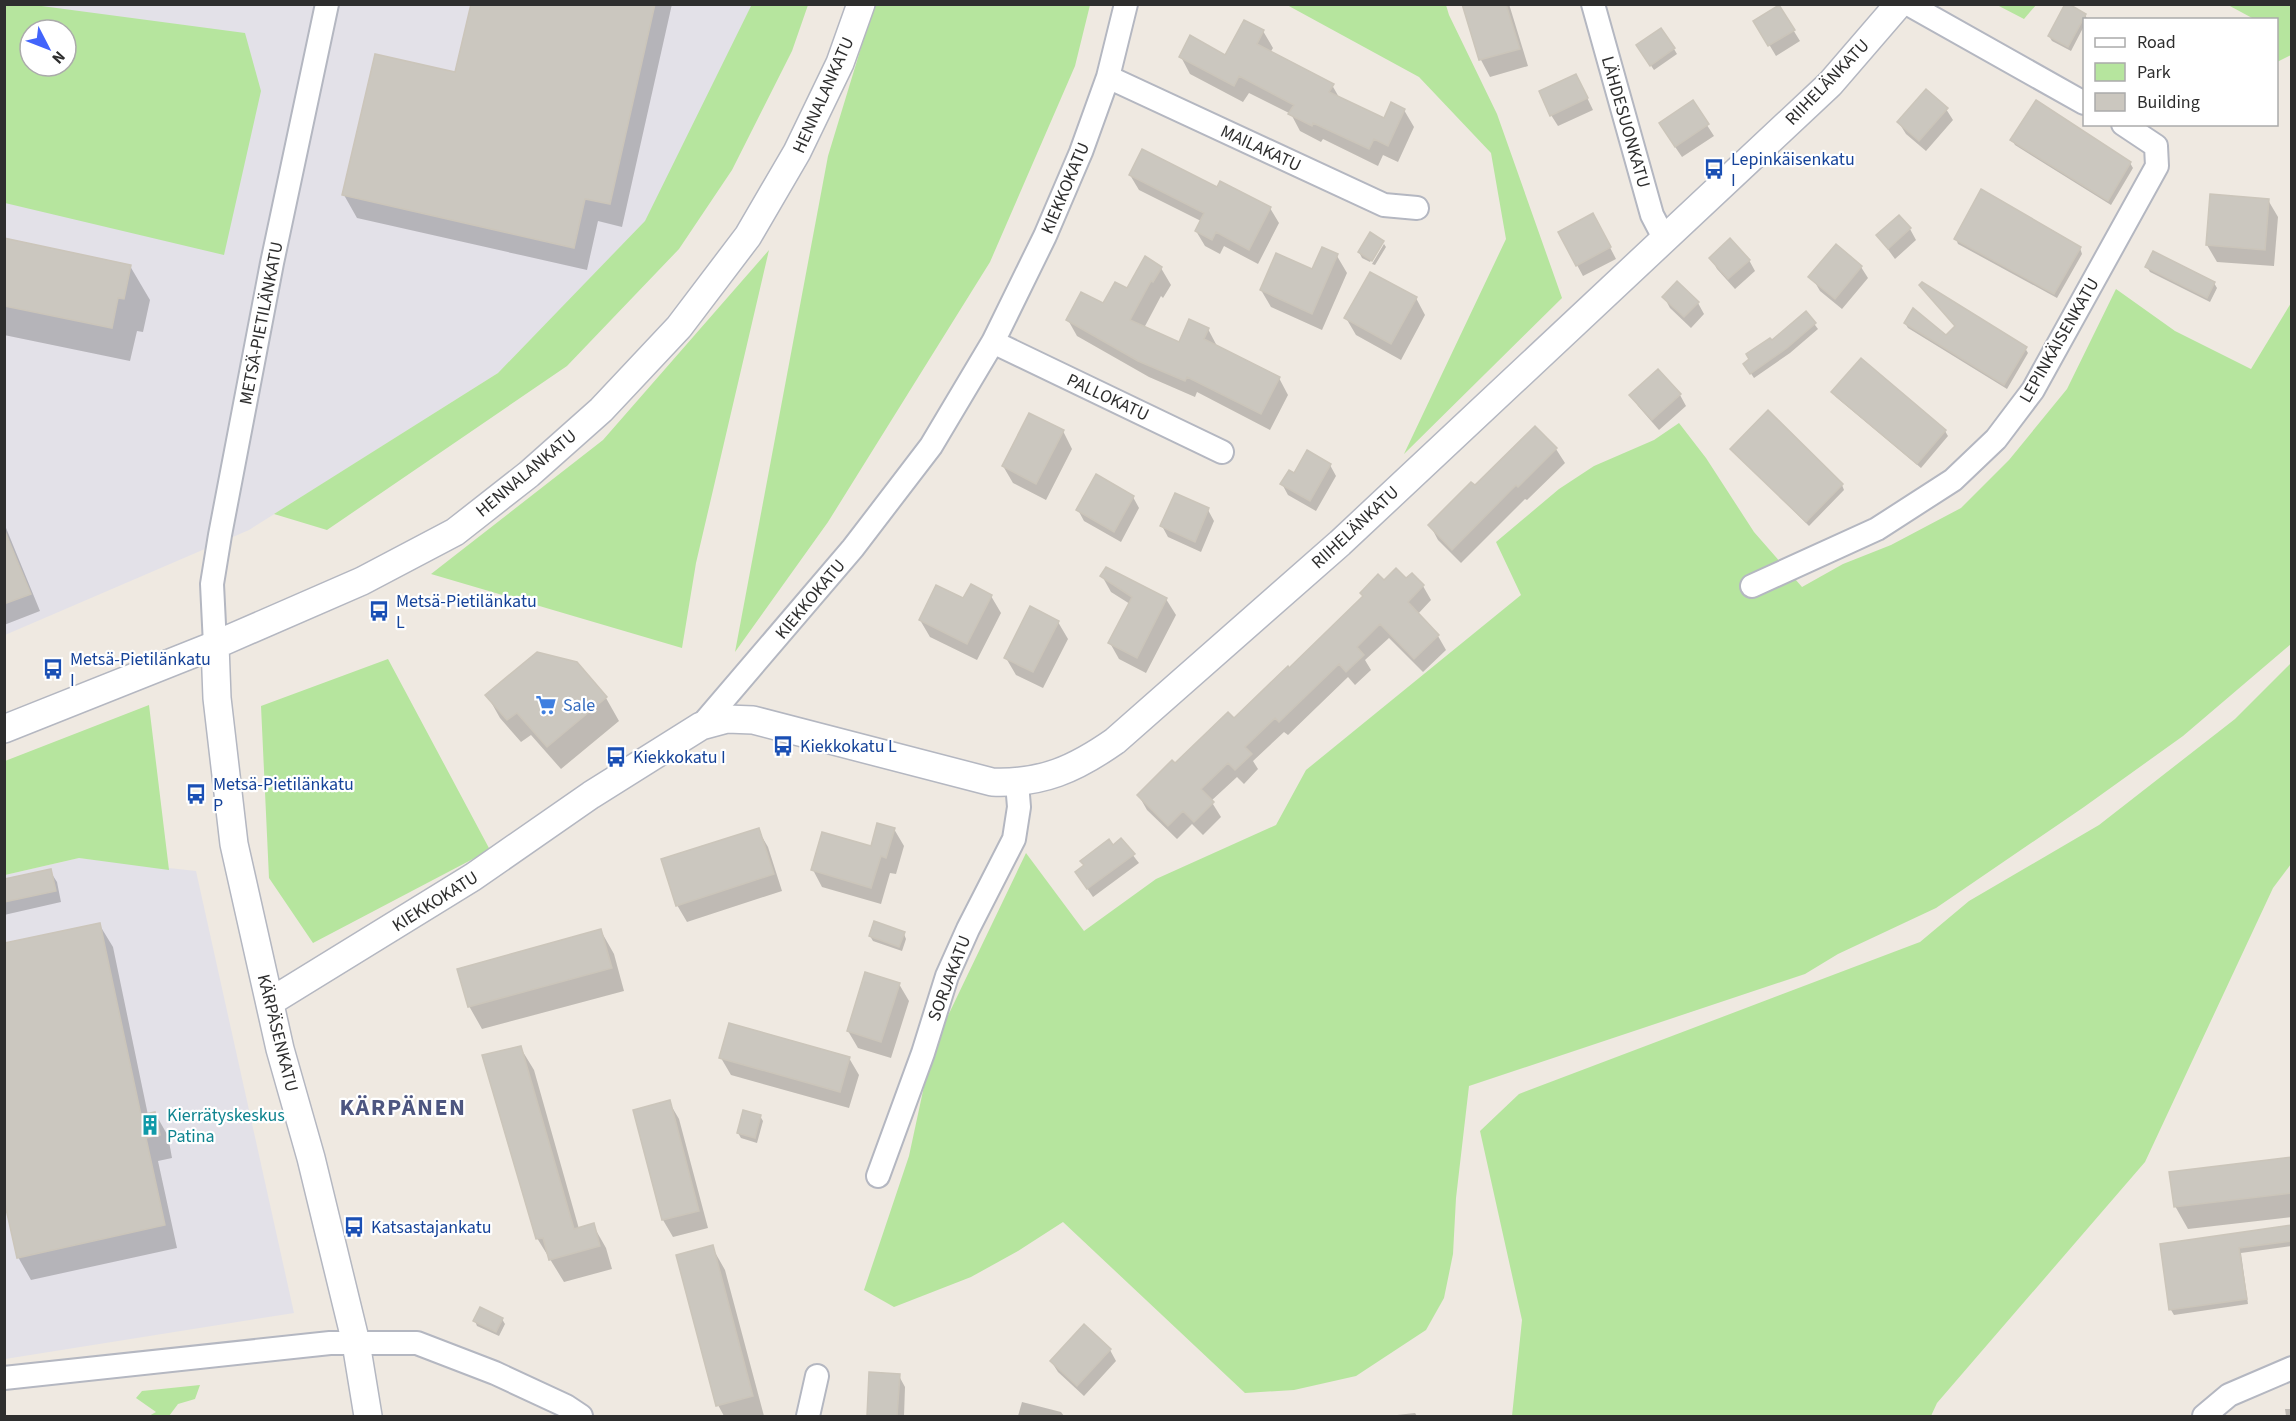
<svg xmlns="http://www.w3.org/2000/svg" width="2296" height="1421" font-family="'Source Sans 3',sans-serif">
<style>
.industrial{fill:#e3e1e8;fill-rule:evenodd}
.green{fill:#b6e59e;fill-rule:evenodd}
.shadow{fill:#0003}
.building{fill:#cbc7bf;stroke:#cbc5ba;stroke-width:1.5}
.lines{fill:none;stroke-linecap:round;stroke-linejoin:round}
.minor-casing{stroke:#b4b7c1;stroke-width:26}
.tertiary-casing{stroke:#b4b7c1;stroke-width:30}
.minor{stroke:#fff;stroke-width:22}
.tertiary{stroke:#fff;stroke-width:27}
.labels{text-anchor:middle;stroke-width:4.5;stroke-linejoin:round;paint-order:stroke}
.street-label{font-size:18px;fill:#2e2e2e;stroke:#fff}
.transit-label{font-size:18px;fill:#164399;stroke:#fff;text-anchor:start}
.shop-label{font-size:18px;fill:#366cbe;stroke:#fff;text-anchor:start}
.culture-label{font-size:18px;fill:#0d838f;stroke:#fff;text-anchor:start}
.district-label{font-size:24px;font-weight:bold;letter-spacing:1.5px;fill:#4d5680;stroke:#fff}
</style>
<rect width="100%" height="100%" fill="#efe9e1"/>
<path class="industrial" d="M5 5H752L648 219 498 373 249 530 5 635ZM30 30H66V66H30Z
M79 858 196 871 294 1313 5 1359V875Z"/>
<path class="green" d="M5 4 34 5 245 33 261 91 224 255 5 203ZM30 30H66V66H30Z
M752 4 808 5 792 51 732 170 679 249 567 366 327 530 274 514 498 373 645 221Z
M874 5H1090L1075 66 990 262 828 522 735 652 828 156Z
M1287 5H1446L1449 15 1497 114 1562 298 1404 454 1506 239 1491 153 1419 77Z
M1997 5H2036L2024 19Z
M2228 5H2291V55L2277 62 2276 20 2254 19Z
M769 250 696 563 682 648 431 574 603 440Z
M2116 289 2175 331 2251 369 2291 303V644L2183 736 2084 807 1936 908 1838 954 1805 974 1469 1086 1456 1198 1453 1254 1444 1298 1426 1330 1356 1376 1294 1390 1245 1393 1063 1222 1018 1251 971 1277 894 1307 864 1290 909 1156 932 1049 1026 853 1084 931 1156 879 1276 825 1306 770 1521 595 1496 542 1559 489 1594 466 1654 440 1679 423 1706 458 1754 532 1802 587 1843 564 1891 545 1961 508 2009 460 2067 389Z
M388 659 490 850 313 943 269 878 261 706Z
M2291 663V864L2273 888 2145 1162 1937 1403 1931 1416H1512L1522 1320 1480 1131 1519 1094 1920 942 1969 901 2099 825 2235 719Z
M149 705 169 870 79 858 5 875V761Z
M200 1385 195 1399 178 1404 169 1416H149L156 1412 136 1398 142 1391Z"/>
<path class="shadow" d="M472 4H672L622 227 598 221 587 270 357 218 344 195 457 74Z
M1464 4H1509L1528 66 1490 77 1481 60Z
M1779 7 1800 41 1776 56 1755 21Z
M2085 15 2088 20H2084V26L2071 51 2052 41 2049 36Z
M1263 31 1273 48 1270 53 1332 85 1340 99 1384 120 1404 110 1414 127 1398 162 1383 155 1378 166 1323 139 1321 142 1300 131 1291 114 1249 93 1243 102 1190 74 1181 57H1226Z
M1674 49 1677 54 1654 70 1641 51Z
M1582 87 1593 110 1558 126 1551 115Z
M1692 102 1714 136 1682 157 1667 135Z
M1946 109 1953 120 1926 151 1906 134 1899 123Z
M2012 140 2130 163 2133 168 2111 205 2015 145Z
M1130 175 1218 189 1270 208 1279 223 1258 264 1224 246 1220 254 1205 246 1196 231 1201 221 1139 190Z
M2268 200 2278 217 2274 266 2217 262 2207 245Z
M1599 226 1616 259 1583 276 1577 265Z
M1910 229 1916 240 1895 259 1878 236Z
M1370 234 1383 242 1370 262 1362 258 1359 252Z
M4 239 130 266 150 300 143 332 137 331 130 361 4 335Z
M1956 239 2080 248 2082 254 2057 298 1958 244Z
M1384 244 1386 247 1375 265 1372 264Z
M1836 246 1861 267 1868 278 1842 309 1820 291 1813 279Z
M1323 249 1337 256 1347 273 1322 330 1271 307 1261 290 1313 271Z
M1711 258 1749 260 1755 271 1735 289 1717 269Z
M2147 267 2214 283 2217 288 2210 302 2150 272Z
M1161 268 1171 285 1163 298 1161 296 1144 328 1180 344 1208 329 1217 346 1279 378 1288 395 1270 430 1197 392 1195 397 1149 377 1077 336 1068 320 1104 305Z
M1664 297 1698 303 1704 314 1691 328 1670 308Z
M1416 298 1425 315 1401 360 1356 335 1346 318Z
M1806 313 1818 329 1790 353 1754 378 1748 369 1771 342Z
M1905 323 1946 337 2025 348 2028 353 2007 389 1908 328Z
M1658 371 1680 395 1686 406 1659 430 1638 406 1631 395Z
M1833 392 1945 431 1948 436 1921 468 1836 397Z
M1535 428 1556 449 1565 463 1527 500 1525 499 1461 563 1438 540 1430 525 1475 488Z
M1063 431 1072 449 1046 500 1013 483 1003 466Z
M1732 449 1842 485 1844 490 1809 526Z
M1330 465 1336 476 1316 511 1288 495 1282 484Z
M1133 497 1139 508 1121 542 1084 521 1078 510Z
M1208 510 1214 521 1201 552 1168 537 1162 526Z
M4 523 40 611 4 625Z
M1412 575 1423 586 1431 600 1417 615 1438 636 1446 650 1423 672 1389 638 1365 660 1371 670 1355 685 1348 677 1288 735 1284 732 1253 761 1258 769 1244 784 1237 777 1211 801 1221 817 1203 835 1192 824 1177 839 1147 810 1139 796 1234 720 1384 582 1406 580Z
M1102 576 1166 599 1176 615 1146 673 1119 659 1110 643 1130 604 1111 592Z
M991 596 1001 613 977 660 930 637 920 620 964 600Z
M1058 622 1068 639 1043 688 1016 675 1006 658Z
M487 695 606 698 619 721 561 769 531 735 521 742 500 718Z
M894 829 904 846 896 874 890 873 881 904 822 887 813 870 872 848Z
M758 830 768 847 782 891 687 922 677 905Z
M1121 840 1139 863 1093 897 1082 881Z
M50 871 57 882 61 902 4 915V881Z
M99 924 113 947 148 1115 155 1113 168 1136 172 1158 158 1161 177 1248 31 1280 18 1257Z
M601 931 614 954 624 991 482 1029 469 1006Z
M904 934 906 939 902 951 873 941 870 936Z
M899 984 909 1001 891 1058 858 1048 848 1031Z
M520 1047 534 1070 579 1229 593 1225 606 1248 612 1269 564 1282 537 1238Z
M721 1058H849L859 1075 849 1108 731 1075Z
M669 1102 679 1119 708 1228 673 1237 663 1220Z
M760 1116 763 1121 757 1143 741 1138 738 1133Z
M2292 1159V1217L2188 1229 2175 1206Z
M2292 1227V1246L2241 1253 2248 1304 2174 1315 2171 1310 2162 1245Z
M712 1247 725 1270 764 1416H724L718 1405Z
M502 1319 505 1324 499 1336 477 1326 475 1321Z
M1110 1350 1116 1361 1084 1396 1058 1372 1051 1361Z
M870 1374 899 1376 905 1387 904 1416H868Z
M1022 1402 1061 1412 1064 1416H1018Z
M2285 1409H2292V1416H2286Z
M1415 1413 1417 1416H1397V1415Z"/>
<path class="building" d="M471 4H655L610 204 585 199 574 248 342 195 375 54 455 72Z
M1462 4H1506L1520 49 1479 60Z
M2065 4H2069L2086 14 2068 47 2048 36Z
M1779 5 1795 30 1768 46 1753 21Z
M1244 20 1264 30 1257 44 1334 84 1329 92 1384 118 1391 102 1405 109 1388 146 1374 139 1369 149 1313 123 1312 126 1288 114 1294 105 1239 76 1234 86 1179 57 1190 35 1225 55Z
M1661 28 1675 48 1650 66 1636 45Z
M1576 74 1588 98 1550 116 1539 91Z
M1926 89 1948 108 1919 141 1897 122Z
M1693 100 1709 124 1675 147 1659 123Z
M2036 100 2131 162 2108 201 2010 140Z
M1142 149 1217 187 1220 181 1271 207 1249 250 1216 232 1212 240 1195 231 1204 213 1129 175Z
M1981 189 2081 247 2054 294 1954 239Z
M2210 194 2269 199 2265 250 2206 245Z
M1593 213 1611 247 1576 266 1558 232Z
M1899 215 1911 228 1888 249 1876 235Z
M1370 232 1384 241 1372 261 1358 252Z
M4 238 131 265 124 299 118 298 112 328 4 306Z
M1730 238 1750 260 1728 279 1709 258Z
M1836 244 1862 266 1835 299 1808 277Z
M1322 247 1338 254 1312 314 1260 290 1276 253 1312 269Z
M2153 251 2215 282 2207 298 2145 267Z
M1145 256 1162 267 1153 282 1151 281 1130 320 1179 342 1189 319 1209 328 1204 339 1280 377 1261 414 1187 377 1185 381 1138 361 1066 320 1081 292 1103 303 1115 282 1127 288Z
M1370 272 1417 297 1391 344 1344 318Z
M1677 281 1699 302 1684 317 1662 297Z
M1922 282 2027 347 2004 385 1904 323 1913 308 1946 335 1955 326 1919 285Z
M1806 311 1816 323 1787 348 1750 374 1743 364 1749 359 1746 354 1770 338 1772 340Z
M1861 358 1946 430 1917 464 1831 392Z
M1658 369 1681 394 1652 420 1629 395Z
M1768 410 1843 484 1806 522 1730 449Z
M1029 413 1064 430 1036 484 1002 466Z
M1535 426 1557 448 1518 487 1516 485 1452 550 1428 525 1471 482 1475 485Z
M1307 450 1331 464 1310 501 1280 484 1289 470 1294 473Z
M1096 474 1134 496 1114 532 1076 510Z
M1175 493 1209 508 1195 542 1160 526Z
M4 529 31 594 4 604Z
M1106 567 1167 598 1137 658 1108 643 1132 597 1100 576Z
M1396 568 1406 578 1412 573 1424 585 1408 602 1439 635 1414 659 1380 624 1357 647 1364 655 1346 672 1339 664 1279 722 1275 718 1245 747 1252 754 1235 770 1228 763 1201 789 1214 802 1194 822 1183 811 1168 826 1137 795 1172 760 1175 763 1228 712 1234 718 1288 666 1289 668 1363 596 1360 593 1378 574 1384 580Z
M971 584 992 595 967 644 919 620 936 585 963 598Z
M1030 606 1059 621 1033 672 1004 658Z
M537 652 577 662 607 697 547 747 517 713 507 720 485 695Z
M877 823 895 828 886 858 881 856 871 888 811 870 822 832 871 846Z
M759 828 774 874 676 906 661 859Z
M1121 838 1135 854 1087 889 1075 872 1084 865 1080 861 1109 839 1113 845Z
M51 869 56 891 4 902V879Z
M874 921 905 932 899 947 869 936Z
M100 923 141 1115 155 1112 160 1135 146 1138 165 1225 17 1258 4 1200V943Z
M601 929 612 968 468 1007 457 969Z
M865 972 900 983 881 1042 847 1031Z
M729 1023 850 1057 840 1092 719 1058Z
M521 1046 574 1229 594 1223 600 1246 549 1260 543 1238 536 1239 482 1055Z
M670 1100 699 1211 662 1220 633 1110Z
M743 1110 761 1115 755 1138 737 1133Z
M2292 1157V1193L2174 1207 2169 1172Z
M2292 1225V1241L2239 1248 2247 1299 2169 1310 2160 1244Z
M713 1245 753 1396 716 1406 676 1255Z
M480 1307 503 1318 496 1332 473 1321Z
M1084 1324 1111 1349 1077 1386 1050 1361Z
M869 1372 900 1374 897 1416H867Z"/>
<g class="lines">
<g class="minor-casing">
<path id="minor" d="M1593 4 1652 215 1664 238
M1908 4 2084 103
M1108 77 1384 205 1417 208
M993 342 1222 452
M1752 586 1877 529 1953 480 1996 439 2033 390 2157 166 2156 146 2123 124
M215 645 212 584 220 535 272 263 327 4
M701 726 853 548 931 446 993 342 1045 236 1081 152 1108 77 1126 4
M878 1176 923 1053 947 976 968 929 1014 839 1019 807 1017 783
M4 1378 330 1343H417L495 1373 566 1406 581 1416
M808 1416 817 1376
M2204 1416 2229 1395 2292 1368"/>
</g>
<g class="tertiary-casing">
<path id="tertiary" d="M215 645 217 698 234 844 280 1049 311 1158 356 1343 368 1416
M4 729 215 645 362 581 455 532 529 474 601 410 679 327 748 236 797 152 840 63 861 4
M270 1002 473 877 591 795 701 726 727 719 753 720 992 782C1042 784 1075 769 1115 741L1340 543 1830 84 1899 4"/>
</g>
<use href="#minor" class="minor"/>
<use href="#tertiary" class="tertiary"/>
</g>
<defs>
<g id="bus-bare" transform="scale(1.62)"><path d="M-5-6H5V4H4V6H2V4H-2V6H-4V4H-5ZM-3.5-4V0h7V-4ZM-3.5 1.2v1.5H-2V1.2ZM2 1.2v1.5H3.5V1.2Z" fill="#1a4fb4" stroke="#fff" stroke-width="2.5" paint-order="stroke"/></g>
<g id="supermarket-bare" transform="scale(1.62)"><path d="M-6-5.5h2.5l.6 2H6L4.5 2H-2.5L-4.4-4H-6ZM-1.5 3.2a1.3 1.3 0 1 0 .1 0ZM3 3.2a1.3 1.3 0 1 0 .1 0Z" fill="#3f7fe0" stroke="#fff" stroke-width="2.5" paint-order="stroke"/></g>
<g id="building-bare" transform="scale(1.62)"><path d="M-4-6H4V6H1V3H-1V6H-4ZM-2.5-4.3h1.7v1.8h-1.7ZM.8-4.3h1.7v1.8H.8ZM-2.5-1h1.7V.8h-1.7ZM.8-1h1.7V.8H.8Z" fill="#0f9aa8" stroke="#fff" stroke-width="2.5" paint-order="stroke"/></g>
</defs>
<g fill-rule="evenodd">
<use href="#bus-bare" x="1714" y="169"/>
<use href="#bus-bare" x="379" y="611"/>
<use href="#bus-bare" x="53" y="669"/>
<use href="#supermarket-bare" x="546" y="705"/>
<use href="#bus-bare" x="783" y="746"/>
<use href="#bus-bare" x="616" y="757"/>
<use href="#bus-bare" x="196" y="794"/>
<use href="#building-bare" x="150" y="1125"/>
<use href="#bus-bare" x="354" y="1227"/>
</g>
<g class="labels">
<g class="street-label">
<text transform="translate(1827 82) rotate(-46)" y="6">RIIHELÄNKATU</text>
<text transform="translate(823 95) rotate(-66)" y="6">HENNALANKATU</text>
<text transform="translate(1626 122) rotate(74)" y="6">LÄHDESUONKATU</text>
<text transform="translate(1261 148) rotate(25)" y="6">MAILAKATU</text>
<text transform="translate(1065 188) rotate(-67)" y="6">KIEKKOKATU</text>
<text transform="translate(261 323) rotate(-79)" y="6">METSÄ-PIETILÄNKATU</text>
<text transform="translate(2059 340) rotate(-60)" y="6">LEPINKÄISENKATU</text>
<text transform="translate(1108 397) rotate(25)" y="6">PALLOKATU</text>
<text transform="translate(526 473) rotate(-40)" y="6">HENNALANKATU</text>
<text transform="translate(1355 527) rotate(-43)" y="6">RIIHELÄNKATU</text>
<text transform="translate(810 599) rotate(-50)" y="6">KIEKKOKATU</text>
<text transform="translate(435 901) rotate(-32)" y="6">KIEKKOKATU</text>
<text transform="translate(949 978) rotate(-69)" y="6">SORJAKATU</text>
<text transform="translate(278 1033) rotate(76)" y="6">KÄRPÄSENKATU</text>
</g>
<g class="transit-label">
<text x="1731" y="165">Lepinkäisenkatu<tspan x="1731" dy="21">I</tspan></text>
<text x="396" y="607">Metsä-Pietilänkatu<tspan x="396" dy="21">L</tspan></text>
<text x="70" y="665">Metsä-Pietilänkatu<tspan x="70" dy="21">I</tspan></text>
<text x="800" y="752">Kiekkokatu L</text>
<text x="633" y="763">Kiekkokatu I</text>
<text x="213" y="790">Metsä-Pietilänkatu<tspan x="213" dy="21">P</tspan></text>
<text x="371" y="1233">Katsastajankatu</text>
</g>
<g class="shop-label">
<text x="563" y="711">Sale</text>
</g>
<g class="culture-label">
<text x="167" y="1121">Kierrätyskeskus<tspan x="167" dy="21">Patina</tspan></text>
</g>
<g class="district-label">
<text x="403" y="1115">KÄRPÄNEN</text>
</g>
</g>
<rect width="2296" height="1421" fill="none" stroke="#2e2e2e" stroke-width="12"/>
<rect x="2083" y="18" width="195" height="108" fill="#ffffff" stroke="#ababab" stroke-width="1.5"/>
<rect x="2095" y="38" width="30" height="9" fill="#ffffff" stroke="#ababab" stroke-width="1.5"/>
<text x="2137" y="48" font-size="18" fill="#2e2e2e">Road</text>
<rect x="2095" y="63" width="30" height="18" fill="#b6e59e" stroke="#ababab" stroke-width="1.5"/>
<text x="2137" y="78" font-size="18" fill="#2e2e2e">Park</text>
<rect x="2095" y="93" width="30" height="18" fill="#cbc7bf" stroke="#ababab" stroke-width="1.5"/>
<text x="2137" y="108" font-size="18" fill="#2e2e2e">Building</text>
<g transform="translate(48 48) rotate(132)"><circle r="28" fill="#ffffff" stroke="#ababab" stroke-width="1.5"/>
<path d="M0-4.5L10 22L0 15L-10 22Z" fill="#4264fb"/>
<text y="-9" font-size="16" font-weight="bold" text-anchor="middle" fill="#2e2e2e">N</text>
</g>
</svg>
